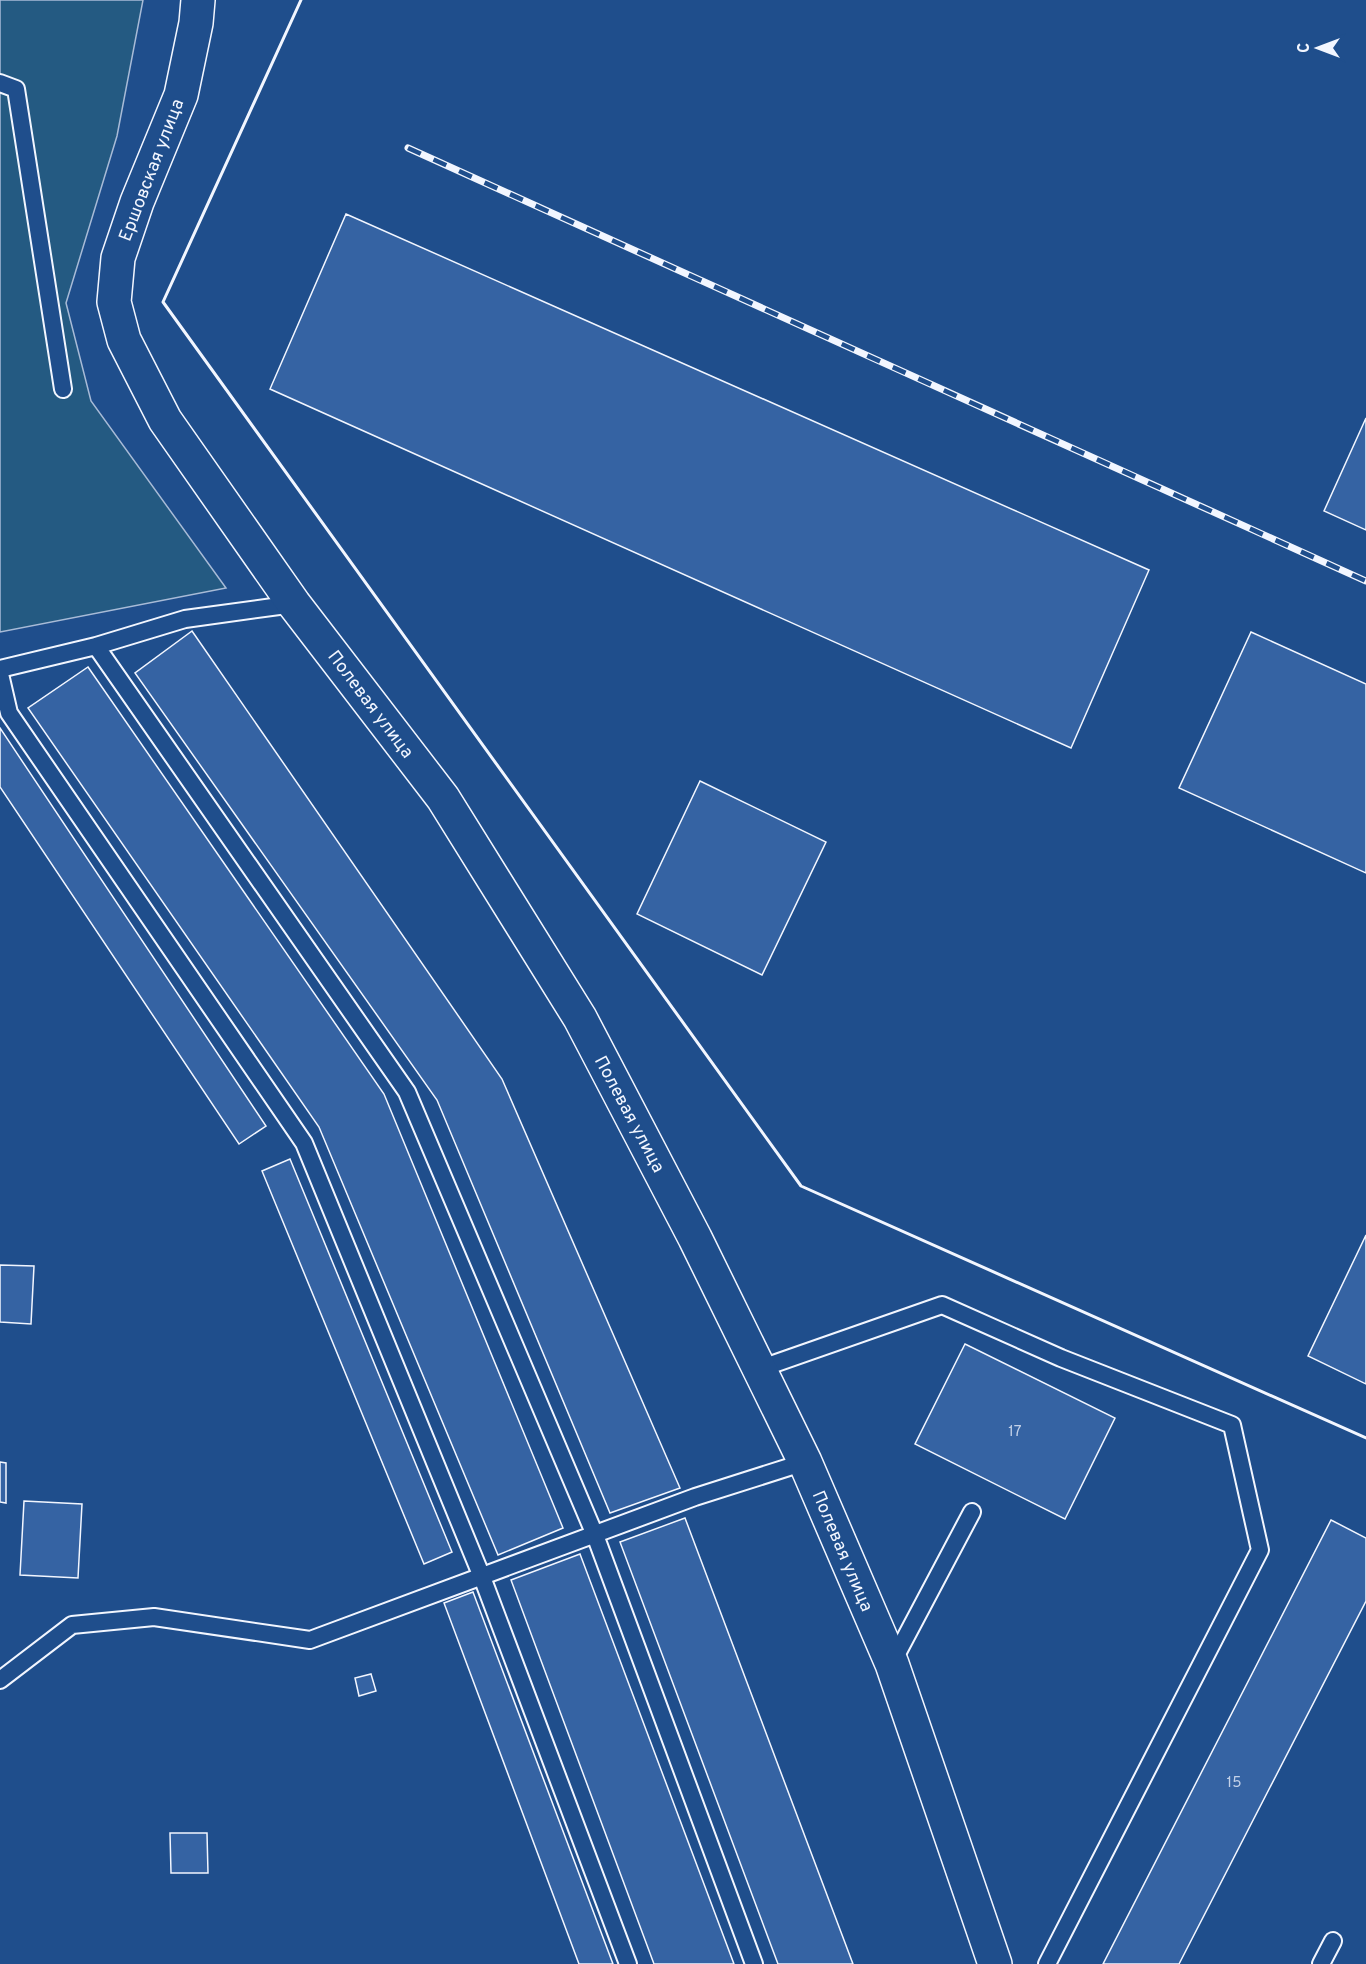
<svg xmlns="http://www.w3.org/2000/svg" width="1366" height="1964" font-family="Overpass,sans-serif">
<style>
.green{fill:#245a82;stroke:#a8bbd7;stroke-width:1.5}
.building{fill:#3563a3;stroke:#f2f6ff;stroke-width:1.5}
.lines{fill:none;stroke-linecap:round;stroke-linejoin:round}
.service-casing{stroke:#f2f6ff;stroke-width:20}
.minor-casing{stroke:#f2f6ff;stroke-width:36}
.service{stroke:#1f4e8c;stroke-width:16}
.minor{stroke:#1f4e8c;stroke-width:33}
.rail-casing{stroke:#f2f6ff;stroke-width:7}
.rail{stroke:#1f4e8c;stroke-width:4.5;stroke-dasharray:14;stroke-linecap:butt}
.wall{stroke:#f2f6ff;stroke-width:3}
.labels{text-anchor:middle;stroke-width:4.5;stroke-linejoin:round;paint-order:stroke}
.number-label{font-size:15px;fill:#c3d1e8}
.street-label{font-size:18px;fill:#f2f6ff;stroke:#1f4e8c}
</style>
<rect width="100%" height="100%" fill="#1f4e8c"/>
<path class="green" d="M0 0H143L117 136 66 303 91 401 226 588 0 632Z"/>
<path class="building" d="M346 214 1149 570 1071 748 270 389Z
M1366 418V530L1324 511Z
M192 631 502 1079 680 1488 610 1513 437 1100 135 673Z
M1251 632 1366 684V873L1179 788Z
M88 667 384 1094 563 1528 498 1555 319 1127 28 708Z
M0 728 266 1126 239 1144 0 787Z
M700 781 826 842 762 975 637 914Z
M290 1159 452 1552 424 1564 262 1171Z
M1366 1235V1384L1308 1356Z
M0 1265 34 1266 31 1324 0 1322Z
M965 1344 1115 1418 1065 1519 915 1444Z
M0 1462 6 1463V1503L0 1502Z
M24 1501 82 1504 78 1578 20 1575Z
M685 1518 853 1964H778L620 1542Z
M1331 1520 1366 1538V1601L1179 1964H1103Z
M580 1554 734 1964H654L511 1580Z
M473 1592 613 1964H579L444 1603Z
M371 1674 376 1691 359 1696 355 1678Z
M170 1833H207L208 1873H171Z"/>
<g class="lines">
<g class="service-casing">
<path id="service" d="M0 83 16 89 63 389
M96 646 185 619 294 604
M0 669 96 646 407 1092 595 1535 754 1964
M0 674 9 713 304 1143 482 1577 628 1964
M759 1369 942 1305 1061 1358 1232 1425 1260 1550 1047 1964
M892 1663 972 1512
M0 1680 72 1625 154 1617 310 1640 695 1497 805 1462
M1321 1964 1333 1941"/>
</g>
<g class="minor-casing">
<path id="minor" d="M198 0 196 23 181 95 137 202 118 258 114 302 124 340 165 420 294 604 443 798 580 1018 695 1238 805 1462 892 1664 995 1964"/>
</g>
<use href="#service" class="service"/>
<use href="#minor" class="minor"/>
<g class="rail-casing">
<path id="rail" d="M408 148 1366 581"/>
</g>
<use href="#rail" class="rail"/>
<path class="wall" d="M301 0 163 302 801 1186 1366 1438"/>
</g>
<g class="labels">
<g class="number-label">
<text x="1015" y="1436">17</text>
<text x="1234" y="1787">15</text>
</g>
<g class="street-label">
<text transform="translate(151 170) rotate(-69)" y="6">Ершовская улица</text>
<text transform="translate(371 704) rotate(53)" y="6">Полевая улица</text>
<text transform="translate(630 1114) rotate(62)" y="6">Полевая улица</text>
<text transform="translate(843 1551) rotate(67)" y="6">Полевая улица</text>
</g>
</g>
<g transform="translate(1318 48) rotate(270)" stroke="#1f4e8c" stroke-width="4.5" paint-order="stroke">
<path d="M0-4.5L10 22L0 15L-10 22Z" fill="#f2f6ff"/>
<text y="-9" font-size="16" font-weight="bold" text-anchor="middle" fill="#f2f6ff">С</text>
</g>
</svg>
